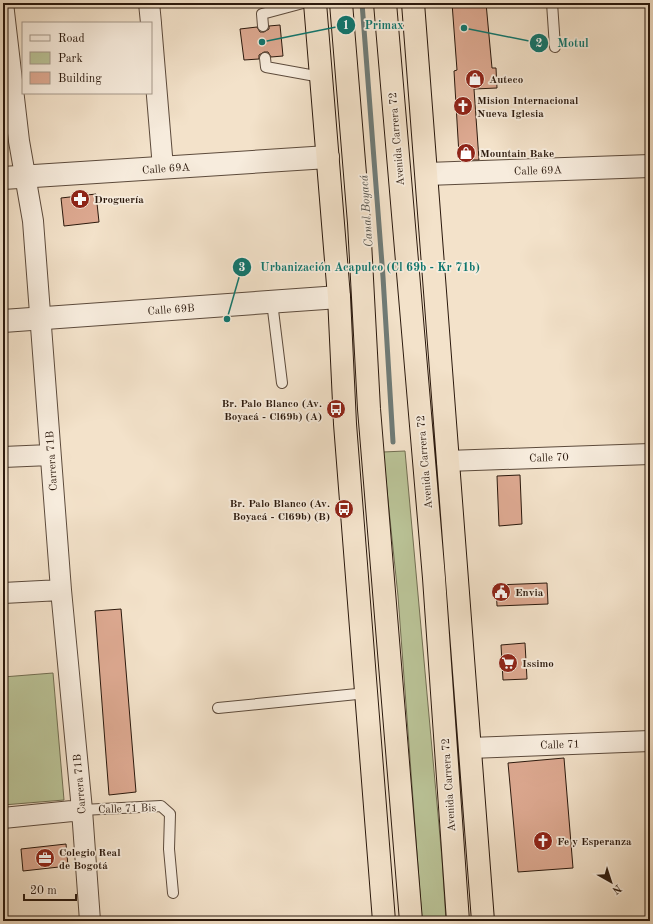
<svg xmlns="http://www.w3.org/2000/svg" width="653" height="924" font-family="'Old Standard TT',serif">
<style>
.green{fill:#bac397;stroke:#726e52}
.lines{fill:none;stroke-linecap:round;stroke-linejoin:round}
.stream{stroke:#6f7b77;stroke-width:5}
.building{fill:#dda991;stroke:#2b190d}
.service-casing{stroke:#5d4b3c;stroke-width:12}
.minor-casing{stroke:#5d4b3c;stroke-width:22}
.tertiary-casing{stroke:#5d4b3c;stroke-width:24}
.trunk-casing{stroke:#2b190d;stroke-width:24}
.service{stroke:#f7ecdd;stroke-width:10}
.minor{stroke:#f7ecdd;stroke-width:20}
.tertiary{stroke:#f7ecdd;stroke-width:22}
.trunk{stroke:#f3e2ca;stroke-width:22}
.labels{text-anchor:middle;stroke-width:3.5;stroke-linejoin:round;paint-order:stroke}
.poi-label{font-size:11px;font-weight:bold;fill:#2b190d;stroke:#f7ecdd;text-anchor:start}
.street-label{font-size:11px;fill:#2b190d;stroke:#f7ecdd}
.water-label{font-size:12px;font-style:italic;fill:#53524b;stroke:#f7ecdd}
.leader{fill:none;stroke:#0f766e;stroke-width:1.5}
.callout-dot{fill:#0f766e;stroke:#f7ecdd;stroke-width:1.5}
.mark-label{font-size:12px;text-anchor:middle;font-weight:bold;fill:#fff}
.callout-label{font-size:12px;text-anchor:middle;font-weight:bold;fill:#0f766e;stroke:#f7ecdd;stroke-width:3.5;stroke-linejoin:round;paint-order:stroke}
</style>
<rect width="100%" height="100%" fill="#f3e2ca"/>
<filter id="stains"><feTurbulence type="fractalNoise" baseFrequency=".005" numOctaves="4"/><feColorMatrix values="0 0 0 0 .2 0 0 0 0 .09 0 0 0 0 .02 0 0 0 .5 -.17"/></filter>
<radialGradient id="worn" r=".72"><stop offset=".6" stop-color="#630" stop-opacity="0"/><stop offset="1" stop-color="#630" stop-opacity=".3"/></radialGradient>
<path class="green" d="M405 451 442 859 446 921H422L398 596 383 452Z
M53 673 64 800 3 805V677Z"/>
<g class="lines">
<path class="stream" d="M362 3 383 277 393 442"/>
</g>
<path class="building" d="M452 3H486L492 68H496L497 88 474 89 479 160H463L459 155 454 71 457 70Z
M280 25 283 56 271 57 268 52H264L259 55V59L244 60 240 29 257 27 260 32H264L269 29V26Z
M96 194 99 222 64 226 61 198Z
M520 475 522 524 499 526 497 476Z
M547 583 548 604 497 606 496 585Z
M121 609 136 792 109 795 95 611Z
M525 643 527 679 503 680 501 645Z
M564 758 573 868 518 872 508 763Z
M66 844 68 866 23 871 21 849Z"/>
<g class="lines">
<g class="service-casing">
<path id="service" d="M552 3 555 47
M263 26 262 14 303 3
M265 58 266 67 321 77
M272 302 282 383
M218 708 367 693
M82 810 161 806 170 814 169 849 173 893"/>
</g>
<g class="minor-casing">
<path id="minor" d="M3 3 19 141 33 221 61 590 82 810 90 921
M149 3 151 23
M151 24 163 168
M3 457 50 455
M447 461 650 454
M3 593 61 590
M470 748 650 741
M3 818 82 810"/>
</g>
<g class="tertiary-casing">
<path id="tertiary" d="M427 174 650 166
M3 178 328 157
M3 321 339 297"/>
</g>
<g class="trunk-casing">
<path id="trunk" d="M315 3 339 297 345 424 384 921
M341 3 359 223 369 409 411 921
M385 3 434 578 458 921
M413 3 483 921"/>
</g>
<use href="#service" class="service"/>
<use href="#minor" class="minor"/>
<use href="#tertiary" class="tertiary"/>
<use href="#trunk" class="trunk"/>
</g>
<defs>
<g id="shop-disc" transform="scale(1)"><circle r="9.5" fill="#8f2418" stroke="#f7ecdd"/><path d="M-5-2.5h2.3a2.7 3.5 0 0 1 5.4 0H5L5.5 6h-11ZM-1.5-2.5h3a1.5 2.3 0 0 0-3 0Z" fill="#fff"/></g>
<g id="church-disc" transform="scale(1)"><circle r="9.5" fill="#8f2418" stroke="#f7ecdd"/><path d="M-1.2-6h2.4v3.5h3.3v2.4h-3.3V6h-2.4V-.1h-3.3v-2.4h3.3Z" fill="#fff"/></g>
<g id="pharmacy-disc" transform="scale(1)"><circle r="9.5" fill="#8f2418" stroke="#f7ecdd"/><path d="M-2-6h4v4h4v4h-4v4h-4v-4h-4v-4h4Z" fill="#fff"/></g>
<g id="bus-disc" transform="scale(1)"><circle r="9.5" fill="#8f2418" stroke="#f7ecdd"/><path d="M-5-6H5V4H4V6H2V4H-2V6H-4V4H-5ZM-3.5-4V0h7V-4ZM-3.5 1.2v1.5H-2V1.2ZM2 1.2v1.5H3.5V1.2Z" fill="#fff"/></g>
<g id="civic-disc" transform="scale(1)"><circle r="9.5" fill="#8f2418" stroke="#f7ecdd"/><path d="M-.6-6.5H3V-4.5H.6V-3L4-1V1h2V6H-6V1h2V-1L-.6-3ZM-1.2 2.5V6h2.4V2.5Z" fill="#fff"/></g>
<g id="supermarket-disc" transform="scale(1)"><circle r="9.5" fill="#8f2418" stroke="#f7ecdd"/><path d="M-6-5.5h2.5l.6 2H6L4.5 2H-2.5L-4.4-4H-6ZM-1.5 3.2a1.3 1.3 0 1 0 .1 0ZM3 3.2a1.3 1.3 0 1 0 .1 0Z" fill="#fff"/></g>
<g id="office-disc" transform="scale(1)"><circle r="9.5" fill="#8f2418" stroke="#f7ecdd"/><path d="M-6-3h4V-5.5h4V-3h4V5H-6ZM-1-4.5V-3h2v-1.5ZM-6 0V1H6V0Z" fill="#fff"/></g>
</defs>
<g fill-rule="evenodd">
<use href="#shop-disc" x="475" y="79"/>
<use href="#church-disc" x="463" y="106"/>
<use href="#shop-disc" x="466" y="153"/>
<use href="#pharmacy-disc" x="80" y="199"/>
<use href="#bus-disc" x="336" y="409"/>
<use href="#bus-disc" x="344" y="509"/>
<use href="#civic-disc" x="501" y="592"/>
<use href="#supermarket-disc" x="508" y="663"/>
<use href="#church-disc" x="543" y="841"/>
<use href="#office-disc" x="45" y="858"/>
</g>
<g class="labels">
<g class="poi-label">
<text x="489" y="83">Auteco</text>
<text x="477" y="104">Mision Internacional<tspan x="477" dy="13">Nueva Iglesia</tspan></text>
<text x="480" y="157">Mountain Bake</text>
<text x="94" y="203">Droguería</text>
<text x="322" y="407" text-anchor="end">Br. Palo Blanco (Av.<tspan x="322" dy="13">Boyacá - Cl69b) (A)</tspan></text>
<text x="330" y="507" text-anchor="end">Br. Palo Blanco (Av.<tspan x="330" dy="13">Boyacá - Cl69b) (B)</tspan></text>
<text x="515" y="596">Envia</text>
<text x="522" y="667">Issimo</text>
<text x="557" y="845">Fe y Esperanza</text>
<text x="59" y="856">Colegio Real<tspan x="59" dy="13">de Bogotá</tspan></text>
</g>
<g class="street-label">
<text transform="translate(396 139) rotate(-95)" y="4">Avenida Carrera 72</text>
<text transform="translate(166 168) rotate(-4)" y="4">Calle 69A</text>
<text transform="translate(538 170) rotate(-2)" y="4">Calle 69A</text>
<text transform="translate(171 309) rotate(-4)" y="4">Calle 69B</text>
<text transform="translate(549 457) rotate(-2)" y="4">Calle 70</text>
<text transform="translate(51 461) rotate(-94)" y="4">Carrera 71B</text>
<text transform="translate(424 462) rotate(-95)" y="4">Avenida Carrera 72</text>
<text transform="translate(560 744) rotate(-2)" y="4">Calle 71</text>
<text transform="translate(79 784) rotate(-95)" y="4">Carrera 71B</text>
<text transform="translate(448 785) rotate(-94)" y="4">Avenida Carrera 72</text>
<text transform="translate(127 808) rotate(-2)" y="4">Calle 71 Bis</text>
</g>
<g class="water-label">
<text transform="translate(366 211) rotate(-94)" y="4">Canal Boyacá</text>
</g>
</g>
<path class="leader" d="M262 42L346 25M464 28L539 43M227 319L242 267"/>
<g class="callout-dot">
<circle cx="262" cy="42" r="4"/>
<circle cx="464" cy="28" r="4"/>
<circle cx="227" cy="319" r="4"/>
<circle cx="346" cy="25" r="10"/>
<circle cx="539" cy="43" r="10"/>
<circle cx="242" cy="267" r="10"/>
</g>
<g class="mark-label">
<text x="346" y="29">1</text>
<text x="539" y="47">2</text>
<text x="242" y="271">3</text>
</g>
<g class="callout-label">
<text x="384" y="29">Primax</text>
<text x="573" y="47">Motul</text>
<text x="370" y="271">Urbanización Acapulco (Cl 69b - Kr 71b)</text>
</g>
<rect width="653" height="924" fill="none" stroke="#f3e2ca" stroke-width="16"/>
<rect x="4" y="4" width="645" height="916" fill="none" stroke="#2b190d" stroke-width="2"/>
<rect x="8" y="8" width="637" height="908" fill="none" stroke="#2b190d"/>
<rect x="22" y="22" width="130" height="72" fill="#f7ecdd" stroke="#a5988a"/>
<rect x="30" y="35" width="20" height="6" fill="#f7ecdd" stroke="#a5988a"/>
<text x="58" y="42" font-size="12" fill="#2b190d">Road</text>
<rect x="30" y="52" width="20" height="12" fill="#bac397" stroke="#a5988a"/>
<text x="58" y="62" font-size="12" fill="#2b190d">Park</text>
<rect x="30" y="72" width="20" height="12" fill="#dda991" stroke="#a5988a"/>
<text x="58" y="82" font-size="12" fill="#2b190d">Building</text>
<g transform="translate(611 882) rotate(141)" stroke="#f7ecdd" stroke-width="3" paint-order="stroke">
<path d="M0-3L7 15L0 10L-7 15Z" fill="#2b190d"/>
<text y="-6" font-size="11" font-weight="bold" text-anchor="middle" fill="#2b190d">N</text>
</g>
<path d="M24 894v6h52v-6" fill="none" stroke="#2b190d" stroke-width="2"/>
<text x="30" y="894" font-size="12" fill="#2b190d" stroke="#f7ecdd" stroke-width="3" paint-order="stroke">20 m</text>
<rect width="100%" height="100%" filter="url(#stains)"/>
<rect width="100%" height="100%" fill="url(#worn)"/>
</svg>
